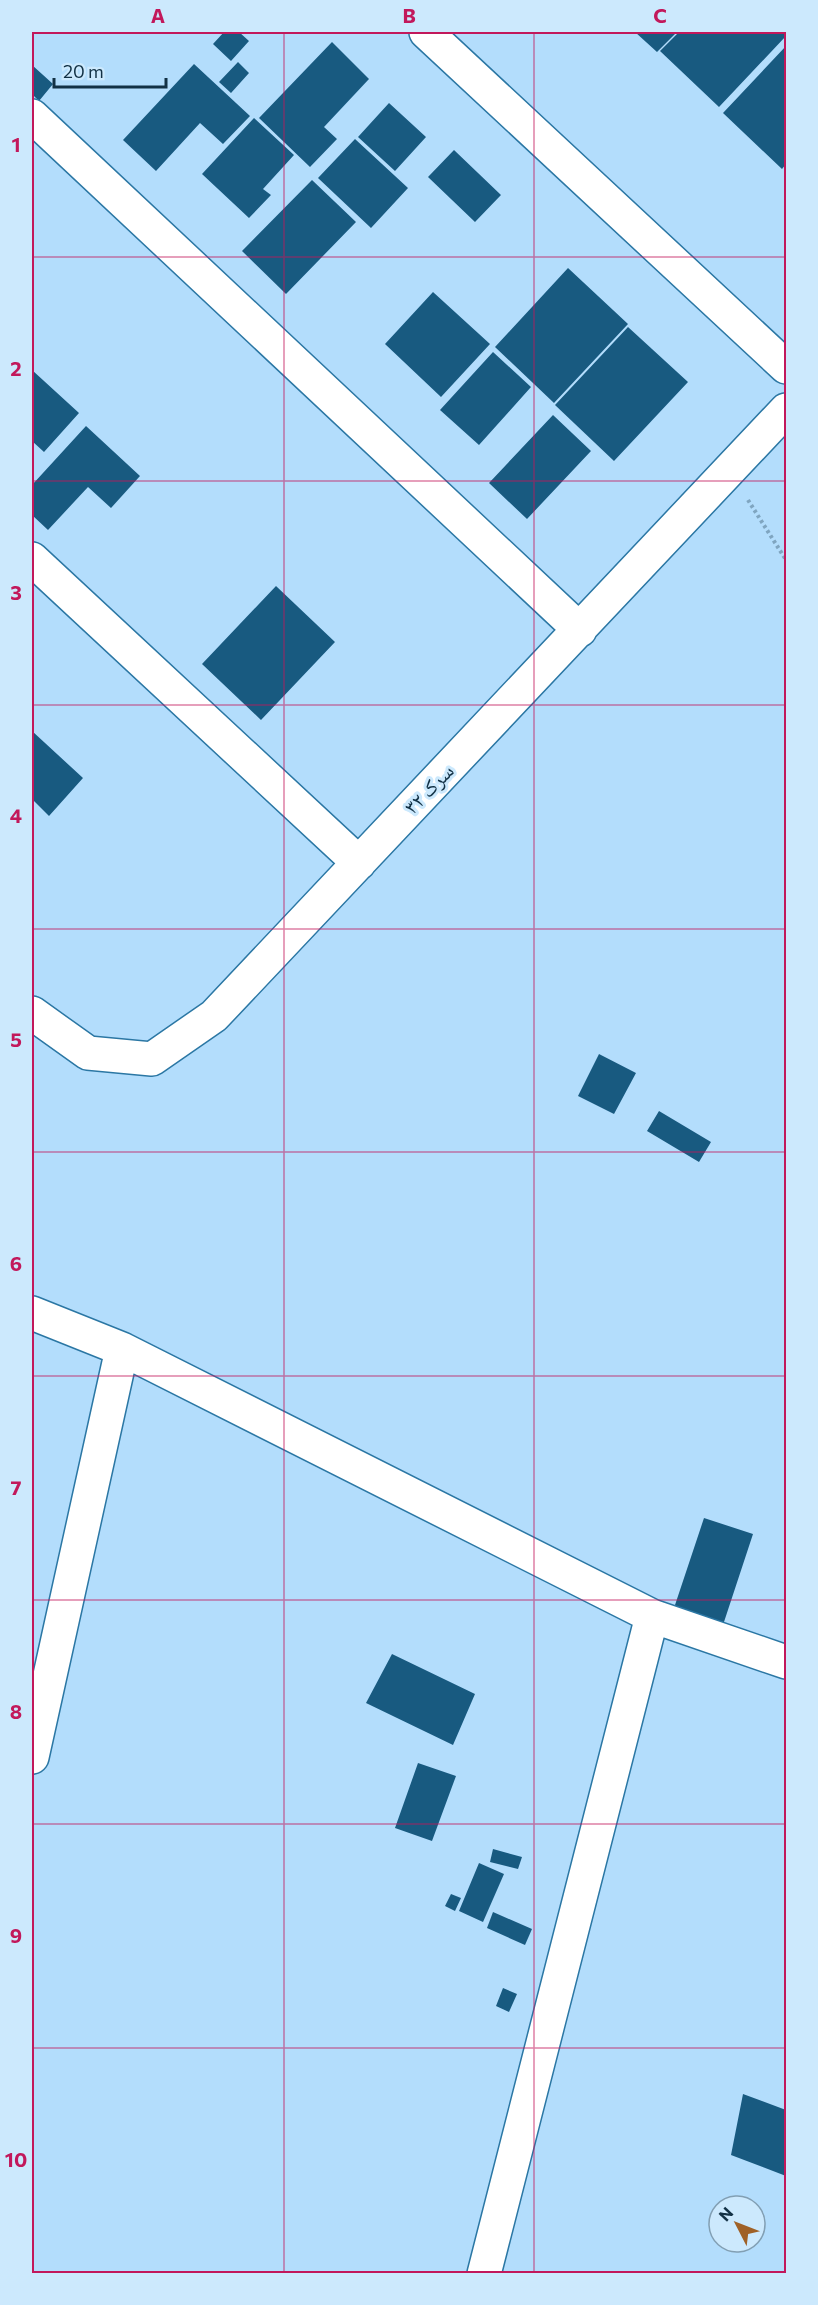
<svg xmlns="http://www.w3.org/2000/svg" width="818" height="2305" font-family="Commissioner,'Noto Naskh Arabic',sans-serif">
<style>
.building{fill:#185a80}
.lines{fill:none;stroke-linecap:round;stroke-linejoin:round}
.street-casing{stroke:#2b77a4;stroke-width:36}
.path{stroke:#7fa5c0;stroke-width:4;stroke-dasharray:3 3;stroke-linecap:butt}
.street{stroke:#fff;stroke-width:33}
.grid{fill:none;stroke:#c2185b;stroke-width:1.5;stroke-opacity:0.55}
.labels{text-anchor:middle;stroke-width:6;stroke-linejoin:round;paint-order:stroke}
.street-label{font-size:21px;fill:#123145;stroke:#cce9fd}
.neatline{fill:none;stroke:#c2185b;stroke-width:2}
.grid-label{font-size:20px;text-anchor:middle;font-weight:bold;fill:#c2185b}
</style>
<rect width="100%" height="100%" fill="#b3ddfc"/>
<path class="building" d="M224 32H239L249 41 231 61 213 44Z
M635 32H677L657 52Z
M679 32H786V36L719 107 660 51Z
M332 42 369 79 324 127 337 139 310 167 259 118Z
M786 46V164L782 169 723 113Z
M238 62 249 73 231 93 219 82Z
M194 64 250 116 223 144 200 123 156 171 123 140Z
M32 65 53 84 39 101 32 94Z
M389 103 426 137 395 171 358 137Z
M254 118 294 155 263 189 271 195 249 218 202 174Z
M355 139 408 188 371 228 318 178Z
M454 150 501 195 475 222 428 177Z
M312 180 356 222 286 294 242 251Z
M568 268 628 324 554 403 495 347Z
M433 292 490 344 441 397 385 344Z
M628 327 688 382 614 461 555 405Z
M493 352 531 387 479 445 440 410Z
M32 370 79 413 44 452 32 441Z
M553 415 591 451 527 519 489 483Z
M86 426 140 476 111 508 88 487 48 530 32 515V485Z
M276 586 335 642 261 720 202 664Z
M32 731 83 778 49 816 32 799Z
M599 1054 636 1073 614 1114 578 1096Z
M659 1111 711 1142 699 1162 647 1131Z
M704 1518 753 1534 722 1628 673 1611Z
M392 1654 475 1694 453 1745 366 1703Z
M418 1763 456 1776 432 1841 395 1828Z
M493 1849 522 1857 518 1869 490 1862Z
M479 1863 504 1874 483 1922 459 1911Z
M451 1894 461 1898 455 1911 445 1906Z
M493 1912 532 1929 525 1945 487 1928Z
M503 1988 517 1994 509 2012 496 2006Z
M743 2094 786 2110V2176L731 2155Z"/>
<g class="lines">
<g class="street-casing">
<path id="street" d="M426 32 786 367
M32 116 580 630
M32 559 359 863
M32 1013 88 1053 152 1059 214 1016 786 410
M32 1313 122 1349
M32 1757 122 1349 652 1616 786 1662
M484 2274 652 1616"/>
</g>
<path class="path" d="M748 500 786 560"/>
<use href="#street" class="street"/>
</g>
<path class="grid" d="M284 32V2274M534 32V2274M32 257H786M32 481H786M32 705H786M32 929H786M32 1152H786M32 1376H786M32 1600H786M32 1824H786M32 2048H786"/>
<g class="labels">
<g class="street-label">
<text transform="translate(429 789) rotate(-46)" y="7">سرک ۳۲</text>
</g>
</g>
<rect width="818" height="2305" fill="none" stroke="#cce9fd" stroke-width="66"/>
<g transform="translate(737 2224) rotate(312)"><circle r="28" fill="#cce9fd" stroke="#829fb3" stroke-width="1.5"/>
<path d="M0-4.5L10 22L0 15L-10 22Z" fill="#9f6127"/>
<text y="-9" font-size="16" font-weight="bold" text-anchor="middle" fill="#123145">N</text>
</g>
<path d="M54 78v9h112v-9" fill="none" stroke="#123145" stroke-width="3"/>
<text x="63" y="78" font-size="18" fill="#123145" stroke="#cce9fd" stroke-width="4.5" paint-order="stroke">20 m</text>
<rect x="33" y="33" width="752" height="2239" class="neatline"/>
<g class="grid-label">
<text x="158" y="23">A</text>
<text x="409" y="23">B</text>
<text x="660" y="23">C</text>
<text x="16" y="152">1</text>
<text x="16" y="376">2</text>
<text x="16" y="600">3</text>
<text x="16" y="823">4</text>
<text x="16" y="1047">5</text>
<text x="16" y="1271">6</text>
<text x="16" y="1495">7</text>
<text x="16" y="1719">8</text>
<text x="16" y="1943">9</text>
<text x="16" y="2167">10</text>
</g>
</svg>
